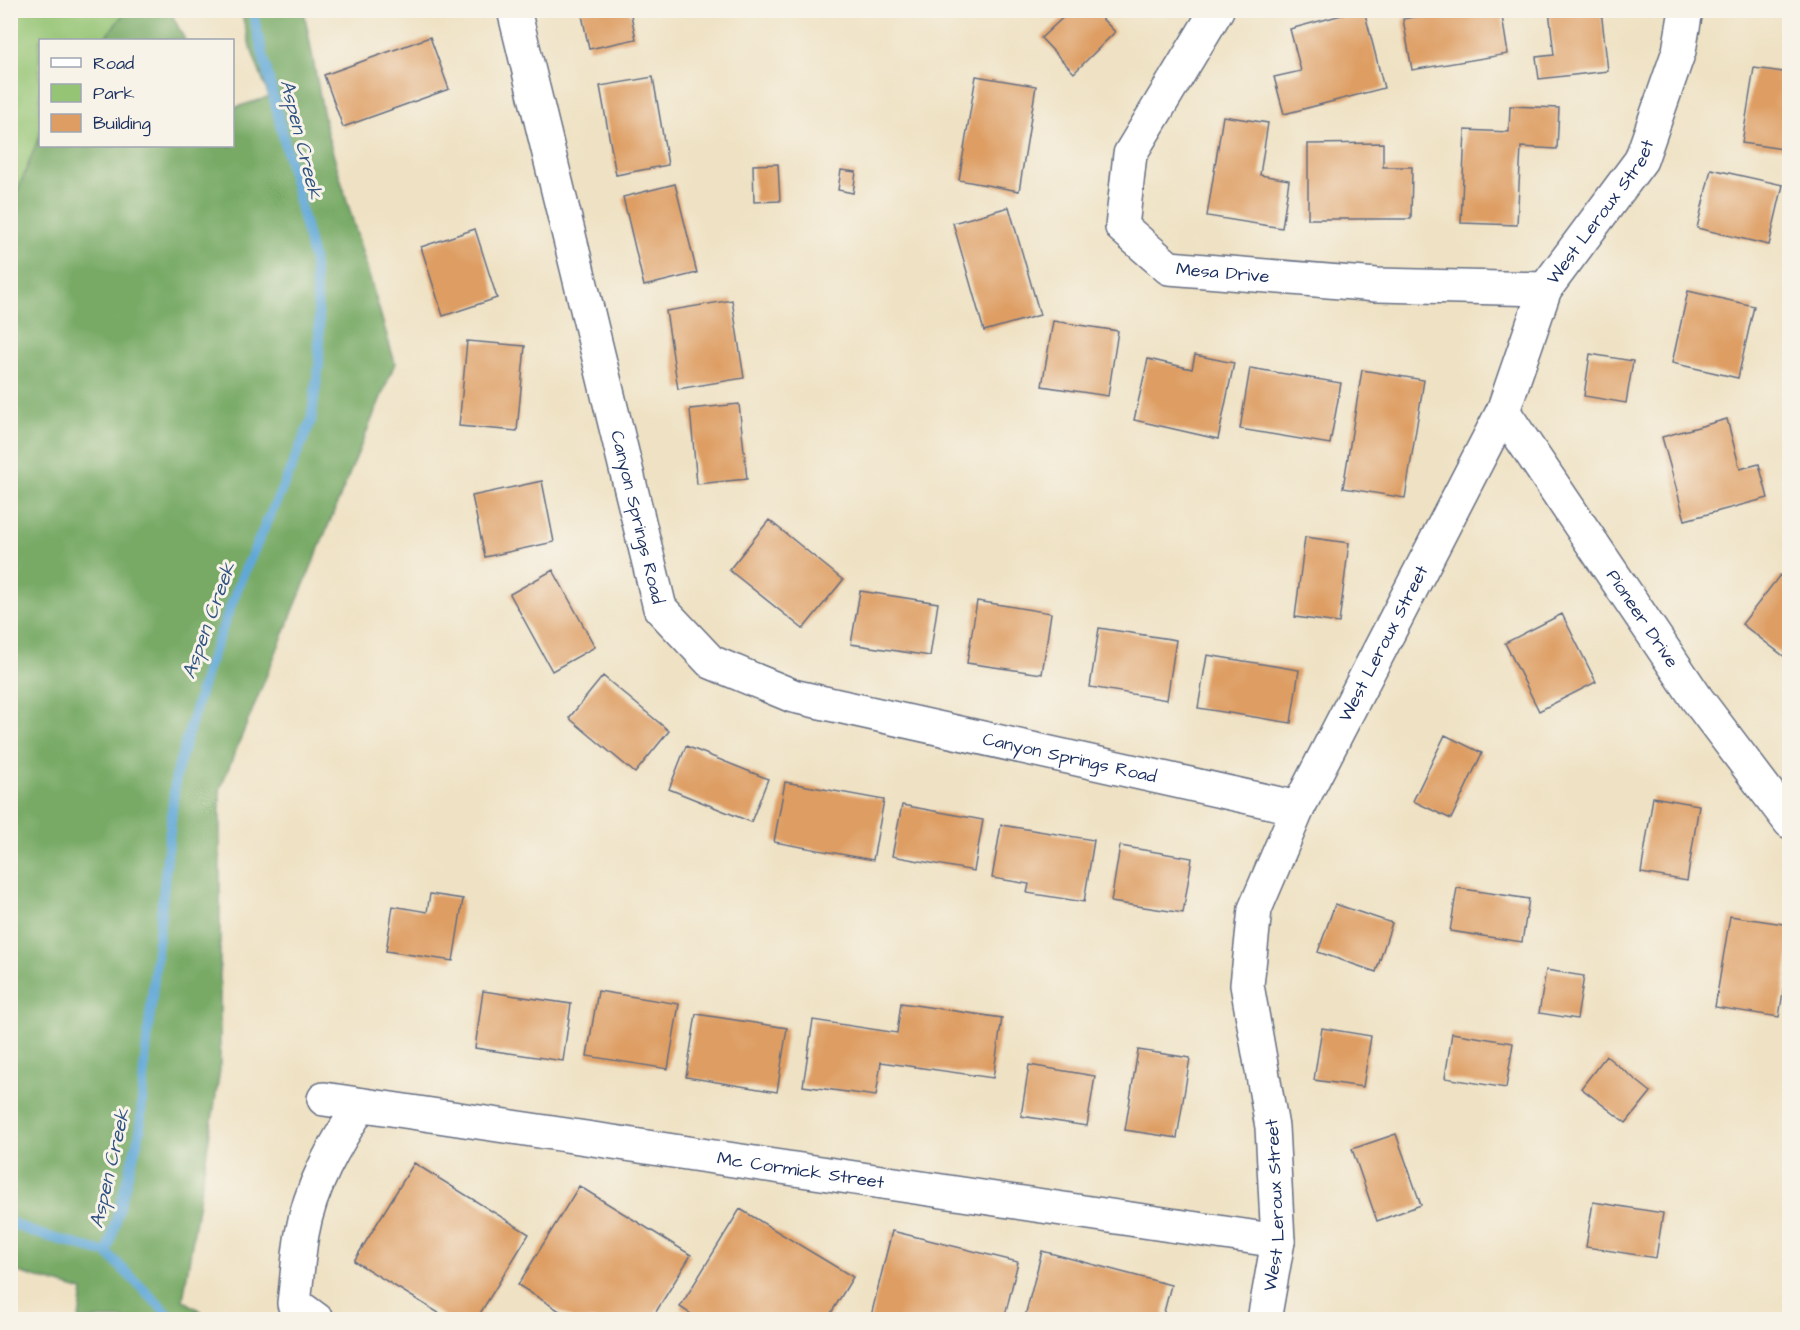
<svg xmlns="http://www.w3.org/2000/svg" width="1800" height="1330" font-family="'Architects Daughter',sans-serif">
<style>
.green{fill:#95c574;stroke:#587a69;stroke-width:1.5}
.forest{fill:#78aa66;stroke:#4a6c62;stroke-width:1.5}
.lines{fill:none;stroke-linecap:round;stroke-linejoin:round}
.stream{stroke:#61a8d8;stroke-width:10}
.building{fill:#de9e63}
.minor-casing{stroke:#656e82;stroke-width:36}
.minor{stroke:#fff;stroke-width:33}
.labels{text-anchor:middle;stroke-width:6;stroke-linejoin:round;paint-order:stroke}
.street-label{font-size:18px;fill:#1b2f5e;stroke:#f7f3e8}
.water-label{font-size:20px;font-style:italic;fill:#305383;stroke:#f7f3e8}
</style>
<rect width="100%" height="100%" fill="#f7f3e8"/>
<filter id="ink" filterUnits="userSpaceOnUse"><feTurbulence type="fractalNoise" baseFrequency=".0167" numOctaves="2"/><feDisplacementMap in="SourceGraphic" scale="12" xChannelSelector="R" yChannelSelector="G"/><feConvolveMatrix kernelMatrix="1 2 1 2 8 2 1 2 1" color-interpolation-filters="sRGB"/></filter>
<filter id="wash" filterUnits="userSpaceOnUse"><feTurbulence type="fractalNoise" baseFrequency=".008" numOctaves="4" result="noise"/><feDisplacementMap in="SourceGraphic" scale="24" xChannelSelector="R" yChannelSelector="G"/><feGaussianBlur stdDeviation="1.35" result="paint"/><feColorMatrix in="noise" values="0 0 0 0 0 0 0 0 0 0 0 0 0 0 0 0 0 1.4 0 .05"/><feComposite in="paint" operator="in"/></filter>
<g filter="url(#wash)">
<rect width="100%" height="100%" fill="#efe2c4"/>
<path class="green" d="M15 10 127 11 103 40H40V135L11 208V13Z"/>
<path class="forest" d="M127 10 170 11 185 40H103Z
M241 11H304L327 133 395 363 220 789V1070L183 1300 213 1319H79L83 1291 11 1270V208L40 135V146H232L233 108 269 97 250 46Z"/>
<g class="lines">
<path class="stream" d="M10 1222 32 1232 107 1253 174 1320
M107 1253 140 1132 144 1070 176 775 207 669 241 579 286 480 311 421 319 364V322L313 258 252 10"/>
</g>
<g id="blocks">
<path class="building" d="M581 10H630L636 39 589 49Z
M1071 10H1094L1115 32 1074 73 1041 38Z
M1360 10H1364L1384 88 1284 114 1274 77 1301 71 1290 29Z
M1455 10H1501L1508 54 1412 70 1403 19Z
M1549 10H1601L1608 71 1539 79 1536 57 1554 55Z
M430 37 449 89 343 127 324 75Z
M1754 68 1790 73V150L1742 143Z
M976 76 1036 86 1019 191 959 180Z
M653 77 668 165 616 175 600 86Z
M1510 106 1559 108 1557 149 1521 147 1517 225 1461 223 1465 130 1509 132Z
M1223 116 1268 123 1260 175 1289 180 1282 228 1207 216Z
M1383 143V167H1412L1411 219H1308V144Z
M778 164 780 201 754 202 753 165Z
M1711 169 1783 185 1769 245 1697 228Z
M841 170 856 172 853 193 838 190Z
M675 184 697 273 644 286 623 197Z
M1009 207 1040 315 984 331 953 223Z
M475 229 497 298 443 316 421 247Z
M1688 291 1754 306 1738 378 1672 363Z
M732 300 744 378 678 389 666 311Z
M1053 321 1118 331 1108 396 1042 386Z
M467 341 525 346 517 431 459 426Z
M1590 354 1633 361 1626 403 1584 396Z
M1195 355 1234 363 1218 439 1134 420 1148 359 1192 369Z
M1250 368 1341 383 1330 444 1240 429Z
M1362 370 1424 380 1405 498 1343 488Z
M739 404 747 479 697 484 690 409Z
M1727 419 1740 469 1759 464 1768 498 1685 520 1662 437Z
M542 481 554 542 485 557 472 496Z
M769 520 843 580 803 629 729 570Z
M1305 537 1349 543 1339 623 1295 617Z
M553 570 595 647 552 671 510 594Z
M1780 575 1790 583V661L1742 624Z
M860 591 938 603 930 656 851 644Z
M977 601 1051 613 1042 674 967 663Z
M1562 614 1596 682 1539 711 1505 643Z
M1099 628 1176 640 1167 700 1090 687Z
M1207 655 1299 670 1291 723 1198 708Z
M603 676 669 731 635 773 569 718Z
M1445 735 1482 753 1451 819 1413 801Z
M686 746 768 779 751 822 669 789Z
M785 782 884 800 873 860 774 842Z
M1653 797 1699 805 1687 881 1641 873Z
M902 805 983 820 974 871 892 856Z
M1001 825 1094 840 1084 902 1027 893 1029 884 992 878Z
M1120 846 1192 858 1183 913 1111 902Z
M1457 888 1529 899 1522 942 1450 931Z
M430 894 463 899 453 961 386 951 393 906 427 912Z
M1335 904 1392 923 1376 972 1318 952Z
M1730 916 1790 925V948L1779 1017 1715 1007Z
M1546 970 1584 976 1577 1019 1539 1013Z
M483 991 571 1004 563 1061 475 1048Z
M598 991 679 1004 668 1069 587 1056Z
M901 1003 1002 1018 993 1078 881 1062 876 1096 803 1086 813 1020 897 1033Z
M696 1014 787 1028 777 1092 686 1077Z
M1322 1028 1371 1036 1363 1087 1314 1080Z
M1452 1033 1513 1043 1506 1088 1445 1078Z
M1138 1050 1190 1058 1177 1138 1125 1130Z
M1606 1056 1651 1092 1626 1123 1581 1088Z
M1029 1065 1095 1076 1087 1126 1021 1116Z
M1396 1134 1421 1205 1377 1221 1352 1149Z
M414 1163 529 1234 476 1320H450L354 1261Z
M579 1186 691 1255 651 1320H574L518 1285Z
M1593 1202 1663 1213 1656 1258 1586 1247Z
M740 1209 853 1277 827 1320H700L680 1307Z
M892 1231 1018 1262 1004 1320H870Z
M1042 1251 1171 1285 1162 1320H1024Z"/>
</g>
</g>
<g filter="url(#ink)">
<use href="#blocks" fill-opacity="0" stroke="#656e82" stroke-width="1.5"/>
<g class="lines">
<g class="minor-casing">
<g id="minor">
<path id="s1" d="M514 10 660 608 711 662 793 696 1298 808"/>
<path id="s2" d="M1217 10 1130 154 1122 227 1169 268 1377 285 1545 289"/>
<path id="s3" d="M1503 411 1697 699 1790 822"/>
<path id="s4" d="M324 1099 1278 1241"/>
<path d="M317 1320 294 1303C297 1281 298 1256 302 1234 310 1187 335 1144 361 1105"/>
<path id="s5" d="M1264 1320 1278 1241 1272 1127 1247 985 1255 909 1298 808 1503 411 1545 289 1641 160 1679 51 1686 10"/>
</g>
</g>
<use href="#minor" class="minor"/>
</g>
</g>
<g class="labels">
<g class="street-label">
<text dy="6" stroke="none"><textPath href="#s5" startOffset="1196">West Leroux Street</textPath></text>
<text dy="6" stroke="none"><textPath href="#s2" startOffset="358">Mesa Drive</textPath></text>
<text dy="6" stroke="none"><textPath href="#s1" startOffset="522">Canyon Springs Road</textPath></text>
<text dy="6" stroke="none"><textPath href="#s3" startOffset="250">Pioneer Drive</textPath></text>
<text dy="6" stroke="none"><textPath href="#s5" startOffset="710">West Leroux Street</textPath></text>
<text dy="6" stroke="none"><textPath href="#s1" startOffset="1062">Canyon Springs Road</textPath></text>
<text dy="6" stroke="none"><textPath href="#s4" startOffset="482">Mc Cormick Street</textPath></text>
<text dy="6" stroke="none"><textPath href="#s5" startOffset="116">West Leroux Street</textPath></text>
</g>
<g class="water-label">
<text transform="translate(302 139) rotate(76)" y="7">Aspen Creek</text>
<text transform="translate(208 620) rotate(-70)" y="7">Aspen Creek</text>
<text transform="translate(109 1168) rotate(-77)" y="7">Aspen Creek</text>
</g>
</g>
<rect width="1800" height="1330" fill="none" stroke="#f7f3e8" stroke-width="36"/>
<rect x="39" y="39" width="195" height="108" fill="#f7f3e8" stroke="#9fa5b1" stroke-width="1.5"/>
<rect x="51" y="58" width="30" height="9" fill="#ffffff" stroke="#9fa5b1" stroke-width="1.5"/>
<text x="93" y="69" font-size="18" fill="#1b2f5e">Road</text>
<rect x="51" y="84" width="30" height="18" fill="#95c574" stroke="#9fa5b1" stroke-width="1.5"/>
<text x="93" y="99" font-size="18" fill="#1b2f5e">Park</text>
<rect x="51" y="114" width="30" height="18" fill="#de9e63" stroke="#9fa5b1" stroke-width="1.5"/>
<text x="93" y="129" font-size="18" fill="#1b2f5e">Building</text>
</svg>
